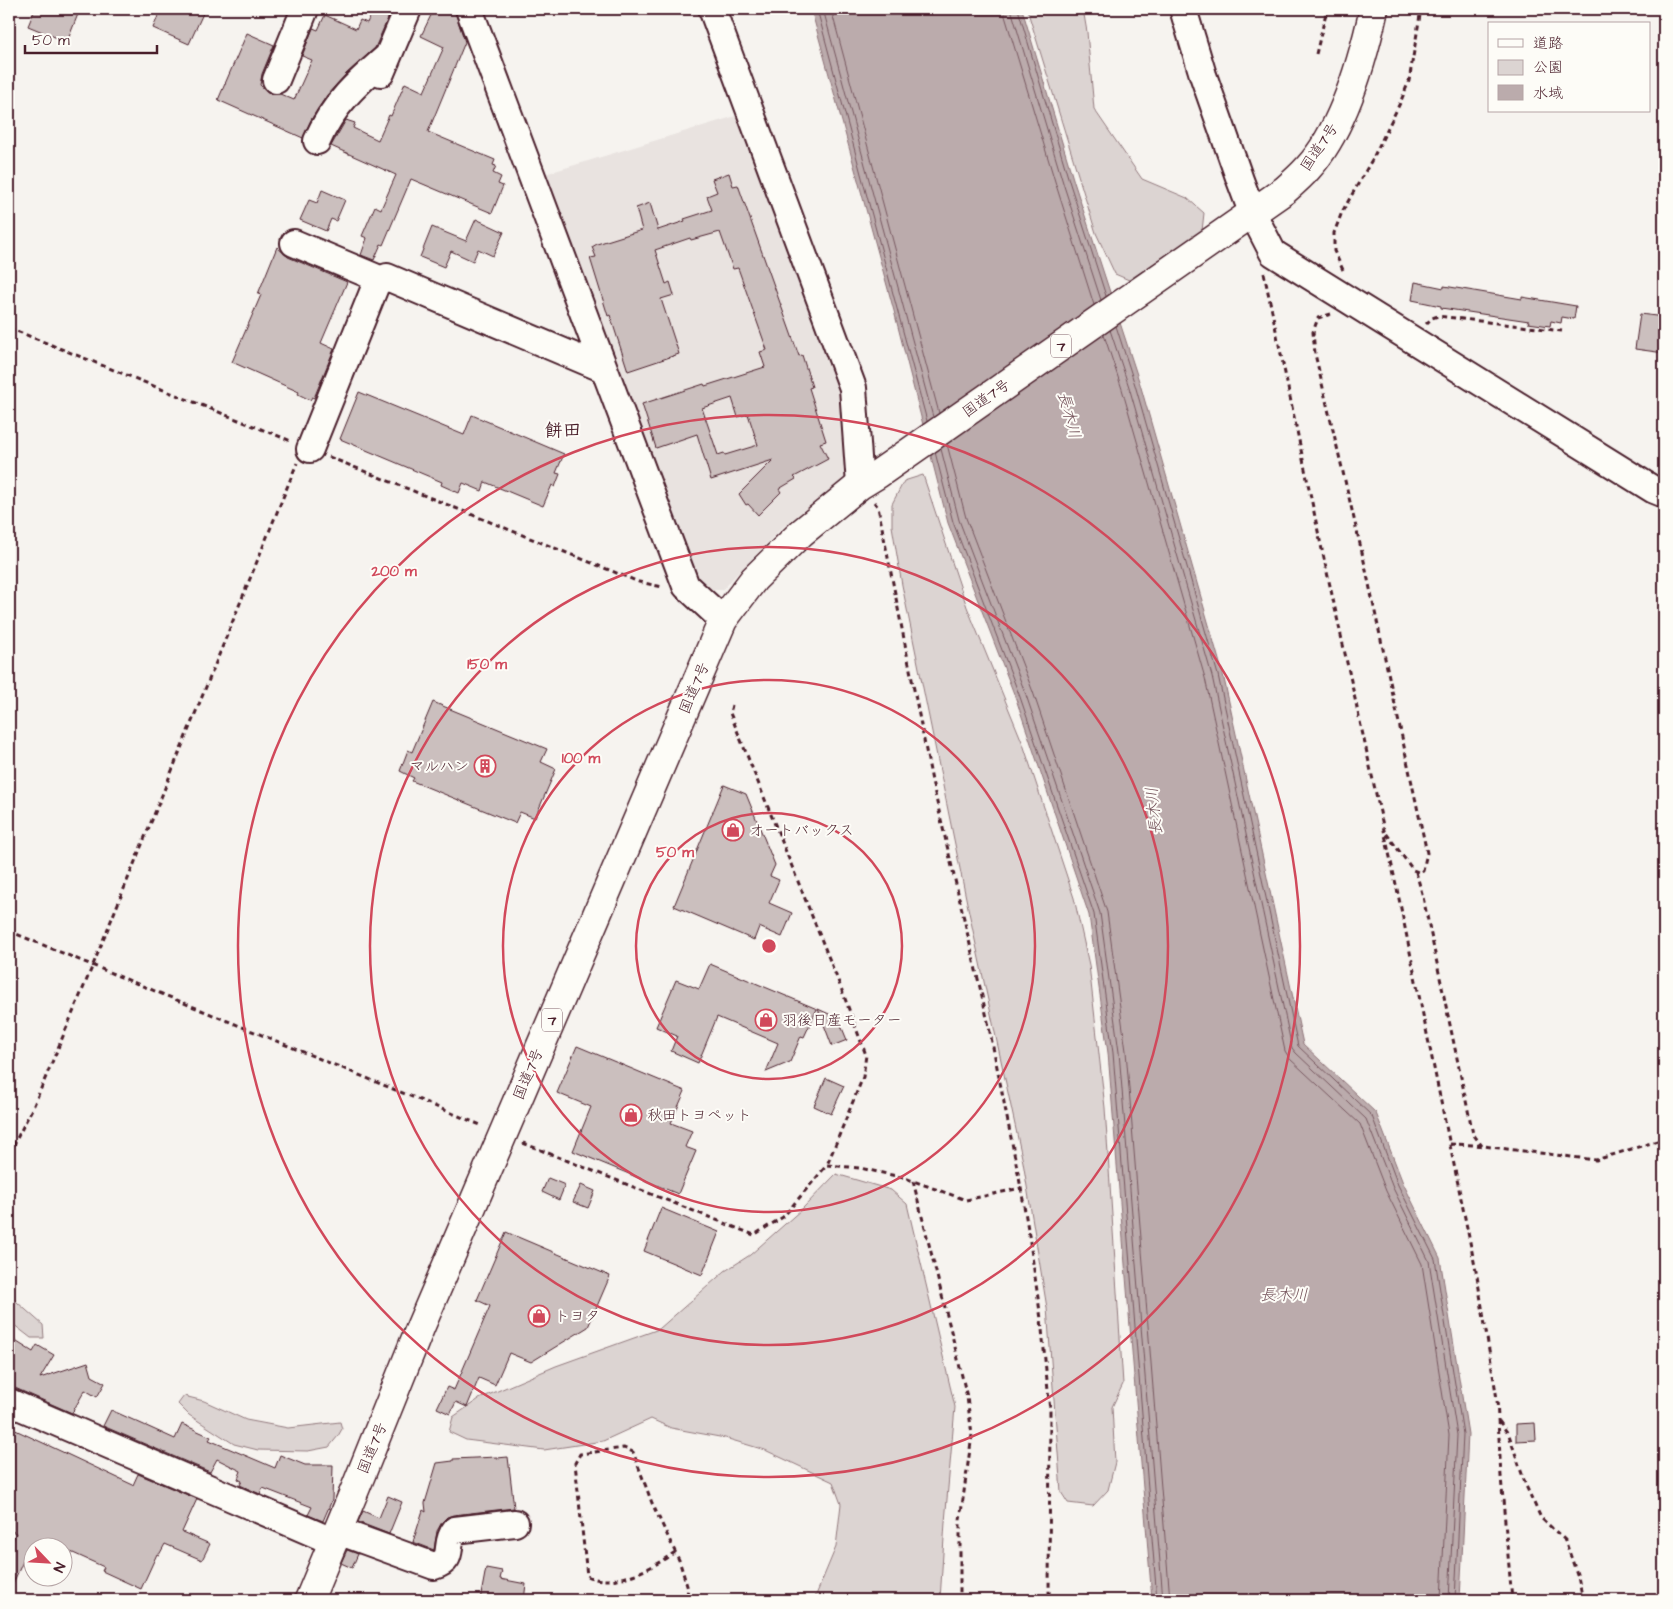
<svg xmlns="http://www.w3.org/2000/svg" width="1673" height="1609" font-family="'Architects Daughter','Klee One',sans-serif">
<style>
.built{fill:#e9e3e0}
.green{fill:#dcd4d2;stroke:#937a7e}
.water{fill:#bbabac;stroke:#8e7378}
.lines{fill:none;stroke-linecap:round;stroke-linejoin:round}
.shore{stroke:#77575f;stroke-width:1}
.building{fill:#cbbfbe;stroke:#4a1f2b;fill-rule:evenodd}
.minor-casing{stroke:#4a1f2b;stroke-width:30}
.highway-casing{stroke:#4a1f2b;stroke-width:31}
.path{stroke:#4a1f2b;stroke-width:3;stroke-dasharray:5 4;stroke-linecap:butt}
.minor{stroke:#fdfcf7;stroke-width:26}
.highway{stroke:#fdfcf7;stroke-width:28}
.ring{fill:none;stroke:#d1495b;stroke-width:2.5}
.labels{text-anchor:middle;stroke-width:4;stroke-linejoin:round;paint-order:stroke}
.shield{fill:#fdfcf7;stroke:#806168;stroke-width:1}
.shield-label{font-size:14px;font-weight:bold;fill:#4a1f2b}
.street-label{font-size:15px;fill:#4a1f2b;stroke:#fdfcf7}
.poi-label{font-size:15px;fill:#4a1f2b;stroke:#fdfcf7;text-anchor:start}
.water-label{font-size:16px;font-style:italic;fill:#725058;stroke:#fdfcf7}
.quarter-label{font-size:18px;font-weight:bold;fill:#4a1f2b;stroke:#fdfcf7}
.centre{fill:#d1495b;stroke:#fdfcf7;stroke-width:2.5}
.ring-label{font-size:15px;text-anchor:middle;font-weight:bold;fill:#d1495b;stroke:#fdfcf7;stroke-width:4;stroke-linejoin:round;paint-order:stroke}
</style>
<rect width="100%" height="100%" fill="#f6f3ef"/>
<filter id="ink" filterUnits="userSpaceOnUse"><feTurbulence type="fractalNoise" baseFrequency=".02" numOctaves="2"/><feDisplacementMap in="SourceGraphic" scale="10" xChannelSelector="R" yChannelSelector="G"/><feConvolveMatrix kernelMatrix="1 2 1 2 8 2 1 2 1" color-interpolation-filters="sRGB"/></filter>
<g filter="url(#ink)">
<path class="built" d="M739 115 842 399 845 481 824 494 782 528 735 576 723 590H713L699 582 692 566 542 175Z"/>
<path class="green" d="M1027 9H1083L1087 32 1094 109 1142 179 1187 198 1204 213 1202 231 1129 280 1115 274 1096 233Z
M923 475 967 607 1023 744 1074 898 1089 965 1105 1108 1123 1384 1112 1407 1115 1462 1108 1490 1093 1506 1068 1503 1061 1492 1047 1308 1023 1162 967 903 902 585 892 526V504L904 481Z
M836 1174 891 1190 907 1204 955 1407 945 1522 940 1600H814L836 1547 841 1504 833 1482 765 1450 725 1438 671 1428 651 1419 603 1441 544 1450 466 1440 449 1432 453 1417 479 1399 556 1366 659 1329 725 1271 750 1255 802 1209Z
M9 1295 43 1325 44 1338H31L9 1321Z
M184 1396 204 1401 246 1420 288 1428 340 1422 342 1429 338 1436 329 1447 308 1451 258 1450 234 1444 189 1415 178 1404Z"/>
<path class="water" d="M811 9H1022L1074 182 1140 384 1223 674 1303 1044 1376 1113 1403 1183 1440 1258 1468 1434 1460 1600H1152L1108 1053 1089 915 1016 699 948 523 894 311Z"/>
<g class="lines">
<path class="shore" d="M817 9 927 421
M823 9 933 417
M831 9 939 413
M1004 9 1005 16 1057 188 1094 305
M1011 9 1064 186 1101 300
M1018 9 1070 184 1106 296
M1116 326 1135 385 1218 675 1298 1046 1372 1116 1398 1185 1435 1259 1463 1434 1455 1600
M1110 330 1129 387 1212 676 1292 1048 1296 1053 1366 1119 1393 1188 1429 1261 1457 1435 1449 1600
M1104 335 1122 389 1205 678 1285 1051 1290 1059 1360 1124 1386 1191 1422 1264 1449 1435 1441 1600
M947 444 966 518 1033 692 1107 912 1126 1051 1170 1600
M941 449 959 520 1026 695 1100 913 1119 1052 1163 1600
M935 452 953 522 1020 697 1094 914 1113 1053 1157 1600"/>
</g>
<path class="building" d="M35 9H80L67 42 28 26Z
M161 9H205L189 44 153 28Z
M373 9H392L375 48 346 74 327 95 311 120 303 138 218 100 247 33 274 45 262 74 260 85 270 94H280L294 100 312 60 302 56 313 28 318 30 325 15 356 29 360 20 367 23Z
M434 9H454L465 42 428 132 495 160 493 165 496 166 493 173 501 177 498 184 503 186 492 213 411 179 383 245 381 244 374 260 361 255 367 238 362 236 375 206 381 209 396 175 331 146 346 120 355 123 353 128 378 140 389 115 391 116 405 83 424 92 444 47 421 36Z
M729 173 733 186 738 185 799 356 802 355 812 387 809 388 826 441 820 443 828 459 794 477 796 479 779 489 781 492 758 515 748 504 746 505 739 494 773 460 711 480 697 434 656 448 642 404 704 384 705 386 765 367 760 352 767 350 738 268 733 269 720 232 691 240 690 238 655 250 666 284 670 282 674 295 661 299 679 354 628 371 610 315 608 316 590 258 596 257 592 247 597 244 642 230 636 208 650 203 658 230 685 221 684 219 712 210 707 196 717 192 712 179ZM732 398 738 417 748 414 758 445 725 455 724 453 718 455 702 408Z
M322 190 345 200 336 221 331 219 326 231 300 220 309 200 317 203Z
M476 219 504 232 493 256 478 249 473 261 451 251 444 267 420 257 432 227 466 241Z
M277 247 288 257 347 282 321 343 334 349 314 398 312 397 310 400 298 394 299 392 232 362 261 295 258 294Z
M1415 282 1444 288V286L1522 299V297L1576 306 1574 319 1562 317 1561 323 1551 321 1550 326 1528 323 1529 321 1441 308V306L1412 300Z
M1640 314 1664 317V353L1635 349Z
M359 392 464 435 472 415 564 454 556 473 560 474 555 487 552 485 543 506 485 482 482 491 463 483 459 493 441 485 442 482 340 439Z
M433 702 547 749 541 762 556 769 535 818 520 812 515 823 412 781 414 778 400 771 408 750 412 752Z
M724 785 746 794 775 865 770 876 779 880 769 903 792 913 782 937 759 927 754 940 674 906Z
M710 964 817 1009 804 1037 801 1036 790 1062 766 1072 778 1043 717 1017 698 1063 671 1051 677 1036 656 1027 676 980 699 989Z
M818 1009 838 1018 847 1040 832 1046Z
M577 1046 685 1091 671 1123 692 1131 685 1147 696 1151 678 1194 573 1151 591 1107 557 1093Z
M826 1078 844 1086 831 1114 814 1106Z
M548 1178 565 1185 559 1200 542 1192Z
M581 1185 595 1191 588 1208 573 1202Z
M661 1208 719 1232 702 1275 644 1251Z
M506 1232 610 1276 588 1327 531 1362 509 1353 495 1385 479 1378 467 1407 456 1402 450 1414 437 1408 447 1387 454 1390 490 1306 477 1300Z
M9 1337 33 1352 37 1345 54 1355 40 1378 88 1362 92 1376 105 1383 97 1397 85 1390 72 1413 15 1388 9 1387Z
M111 1410 175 1439 182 1424 211 1437 209 1440 275 1468 280 1455 305 1465H333L332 1500 323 1521 308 1515 312 1507 263 1488 260 1494 240 1485 242 1481 238 1479 241 1471 217 1459 210 1472 103 1426Z
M1535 1423 1536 1440 1516 1441V1424Z
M9 1427 133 1485 138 1474 197 1499 182 1532 210 1544 202 1560 165 1544 159 1555 157 1554 141 1589 102 1571 104 1567 62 1548V1546H30L9 1592V1549L16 1533 9 1530Z
M497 1457V1458L508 1457 514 1508 453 1515 447 1517 442 1522 437 1531 434 1550 413 1542 423 1510 426 1512 425 1503 437 1463 453 1461V1459Z
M388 1496 402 1502 389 1534 358 1522 363 1511 379 1518Z
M347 1550 358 1554 352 1568 341 1563Z
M486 1568 502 1571 500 1579 526 1584 524 1600H480Z"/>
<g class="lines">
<g class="minor-casing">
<path id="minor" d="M469 9 686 586 723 620
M712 9 853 388 860 485
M1183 9 1203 75 1240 180 1252 212 1273 253 1654 490 1664 494
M381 73 408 9
M276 80 305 9
M317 141C333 104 358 82 388 56
M294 243 382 280
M310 449 377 282 387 277 604 369
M9 1402 334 1542
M338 1531 434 1566C457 1559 443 1545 455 1530L515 1523"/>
</g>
<g class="highway-casing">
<path id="highway" d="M309 1600 356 1487 420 1328 723 620 754 579 801 533 860 485 878 474 1285 190C1293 183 1301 176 1308 168 1343 130 1363 59 1374 9"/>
</g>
<path class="path" d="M1316 54 1327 9
M1343 270 1334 251V233L1342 212 1373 158 1400 103 1409 81 1421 9
M1264 273 1319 536 1397 889 1477 1276 1497 1399 1501 1477 1512 1600
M1331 314 1318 318 1313 332 1315 354 1364 561 1427 853 1423 870 1418 872 1413 870 1386 833
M1426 324 1432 318 1438 316 1562 331
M9 328 291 441
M329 457 639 582 663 587
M874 502 878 507 932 781 988 1022 1021 1188 1029 1235 1041 1319 1050 1411 1049 1600
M732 705 730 713 841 988 866 1055 863 1077 827 1165
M1416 872 1423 897 1473 1134 1482 1146
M9 931 483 1126
M523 1143 754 1235 783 1217 827 1165 860 1168 905 1178 966 1200 1021 1188
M1450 1144 1475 1145 1596 1160 1664 1139
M9 1154 34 1105 93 965 297 463
M913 1181 956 1351 967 1397 972 1435 960 1520V1600
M1499 1421 1509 1435 1526 1486 1541 1518 1565 1540 1578 1577 1583 1600
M675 1552C653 1568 614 1589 587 1576L575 1463 580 1454 624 1448 633 1452 652 1503 679 1560 688 1589 686 1600"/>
<use href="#minor" class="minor"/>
<use href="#highway" class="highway"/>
</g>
</g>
<g class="ring">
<circle cx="769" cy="946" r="133"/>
<circle cx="769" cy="946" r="266"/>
<circle cx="769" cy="946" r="399"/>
<circle cx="769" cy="946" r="531"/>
</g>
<defs>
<g id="building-ring" transform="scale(1.125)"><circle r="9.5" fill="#fdfcf7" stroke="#d1495b" stroke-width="1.5"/><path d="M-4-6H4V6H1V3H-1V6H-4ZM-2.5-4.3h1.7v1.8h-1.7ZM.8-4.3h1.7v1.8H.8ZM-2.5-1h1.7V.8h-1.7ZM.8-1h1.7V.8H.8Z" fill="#d1495b"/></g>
<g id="shop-ring" transform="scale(1.125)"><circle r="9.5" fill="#fdfcf7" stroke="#d1495b" stroke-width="1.5"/><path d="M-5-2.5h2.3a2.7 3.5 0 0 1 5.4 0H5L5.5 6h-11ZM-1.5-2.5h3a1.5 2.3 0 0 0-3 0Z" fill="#d1495b"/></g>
</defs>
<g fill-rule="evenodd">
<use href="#building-ring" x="485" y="766"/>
<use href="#shop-ring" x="733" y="830"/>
<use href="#shop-ring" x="766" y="1020"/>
<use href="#shop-ring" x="631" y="1115"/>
<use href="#shop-ring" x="539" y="1316"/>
</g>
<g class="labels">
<g class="shield">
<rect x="1051" y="334.5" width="20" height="23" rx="4"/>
<rect x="542" y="1008.5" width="20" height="23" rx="4"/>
</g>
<g class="shield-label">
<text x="1061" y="351">7</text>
<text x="552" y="1025">7</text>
</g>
<g class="street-label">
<text transform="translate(1319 147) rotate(-56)" y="5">国道7号</text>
<text transform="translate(986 398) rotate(-35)" y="5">国道7号</text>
<text transform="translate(694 688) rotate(-67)" y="5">国道7号</text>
<text transform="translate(528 1074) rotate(-67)" y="5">国道7号</text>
<text transform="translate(372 1448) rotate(-68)" y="5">国道7号</text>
</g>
<g class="poi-label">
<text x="469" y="771" text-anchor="end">マルハン</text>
<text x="749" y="835">オートバックス</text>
<text x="782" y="1025">羽後日産モーター</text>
<text x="647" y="1120">秋田トヨペット</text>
<text x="555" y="1321">トヨタ</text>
</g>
<g class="water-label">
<text transform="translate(1070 415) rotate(75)" y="6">長木川</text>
<text transform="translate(1153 811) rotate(-96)" y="6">長木川</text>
<text x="1284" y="1300">長木川</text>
</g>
<g class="quarter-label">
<text x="563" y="436">餅田</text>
</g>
</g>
<circle cx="769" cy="946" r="8" class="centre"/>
<g class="ring-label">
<text x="394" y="576">200 m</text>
<text x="487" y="669">150 m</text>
<text x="581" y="763">100 m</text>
<text x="675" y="857">50 m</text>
</g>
<rect width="1673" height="1609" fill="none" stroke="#fdfcf7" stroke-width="30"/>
<rect x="15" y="15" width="1643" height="1579" fill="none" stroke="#4a1f2b" stroke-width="2" filter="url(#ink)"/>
<rect x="1488" y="22" width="162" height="90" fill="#fdfcf7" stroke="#b5a4a5"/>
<rect x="1498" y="39" width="25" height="8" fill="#fdfcf7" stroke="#b5a4a5"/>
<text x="1533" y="48" font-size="15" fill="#4a1f2b">道路</text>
<rect x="1498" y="60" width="25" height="15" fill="#dcd4d2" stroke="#b5a4a5"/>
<text x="1533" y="72" font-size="15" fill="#4a1f2b">公園</text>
<rect x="1498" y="85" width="25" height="15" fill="#bbabac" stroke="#b5a4a5"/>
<text x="1533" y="98" font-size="15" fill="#4a1f2b">水域</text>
<g transform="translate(48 1562) rotate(115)"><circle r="24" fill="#fdfcf7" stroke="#b5a4a5"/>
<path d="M0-4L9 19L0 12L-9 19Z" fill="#d1495b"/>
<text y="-8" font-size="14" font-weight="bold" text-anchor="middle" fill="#4a1f2b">N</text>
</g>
<path d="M25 45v8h132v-8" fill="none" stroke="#4a1f2b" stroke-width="2.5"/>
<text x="32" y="45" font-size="15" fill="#4a1f2b" stroke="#fdfcf7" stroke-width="4" paint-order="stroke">50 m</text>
</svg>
